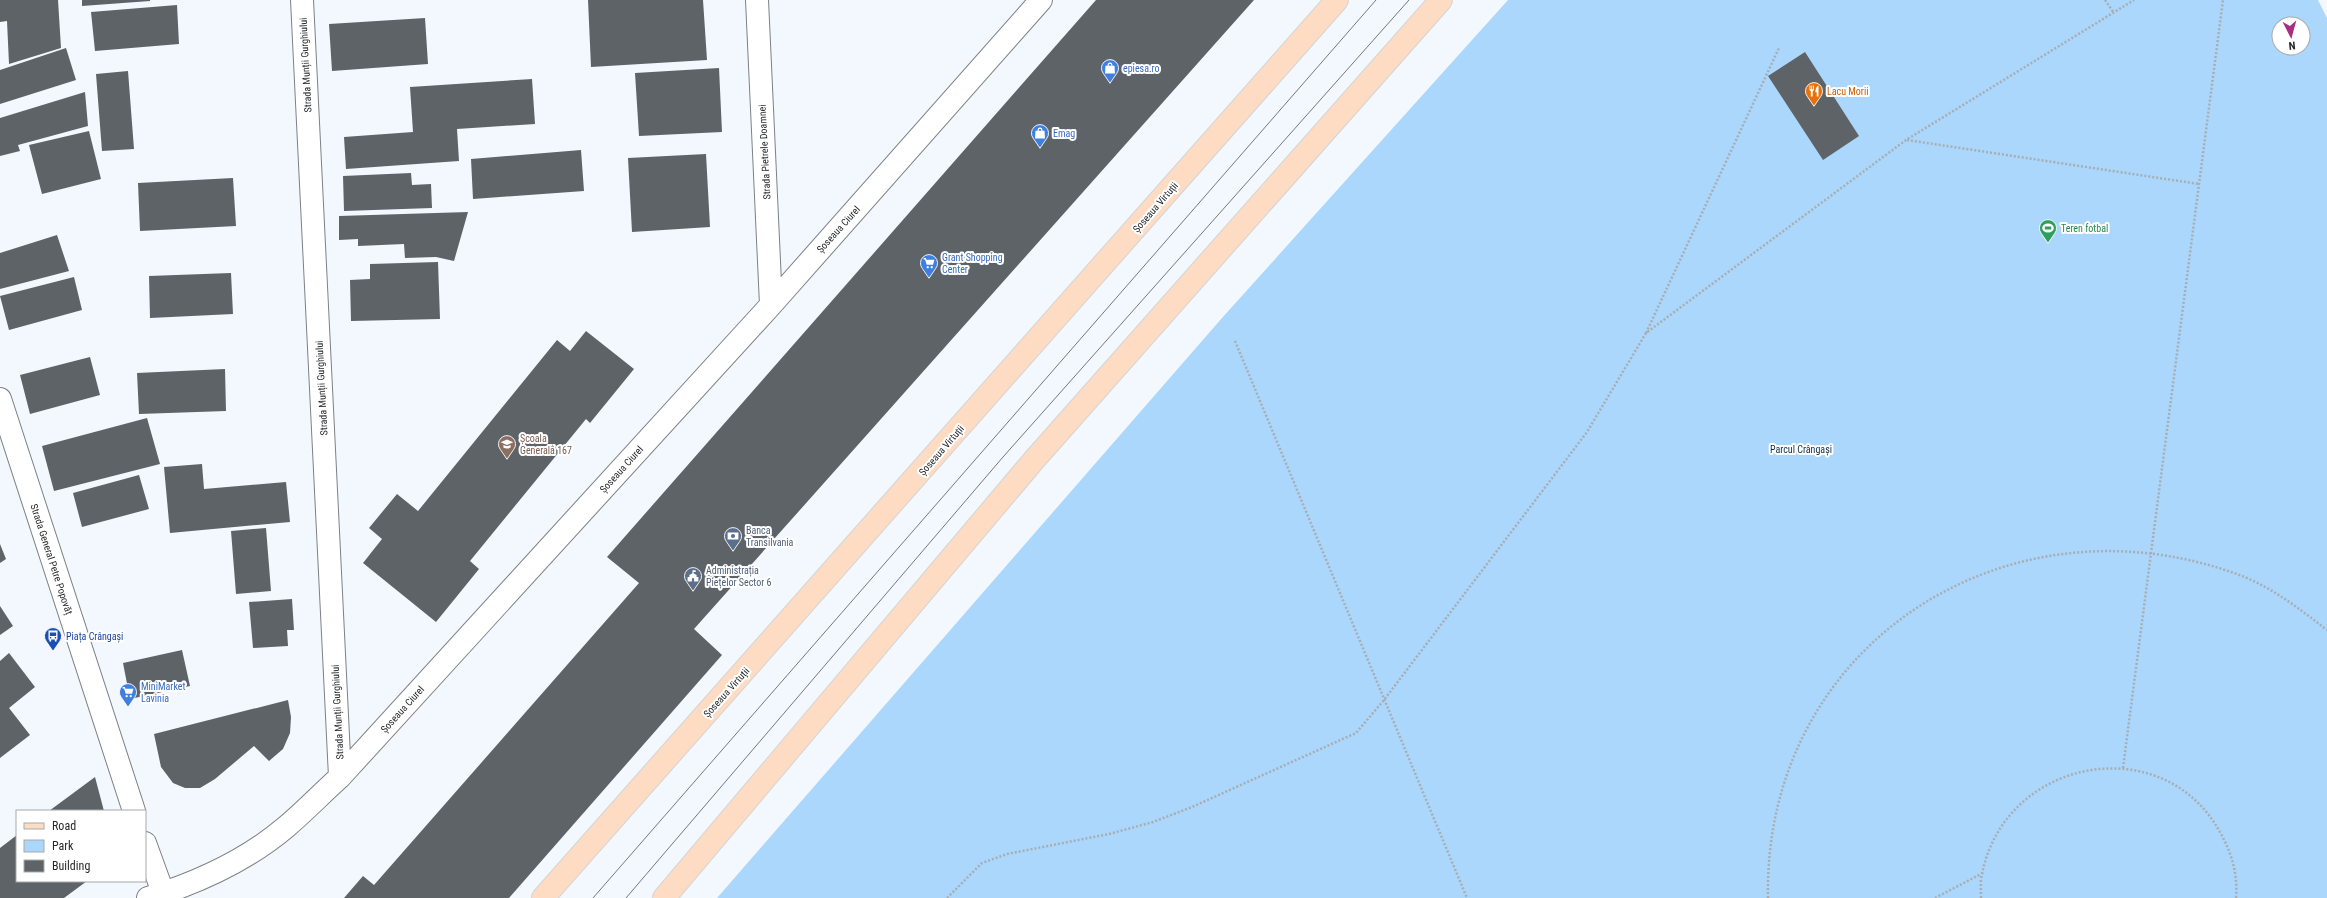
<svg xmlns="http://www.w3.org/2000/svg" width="2327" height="898" font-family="'Roboto Condensed',sans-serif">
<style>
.green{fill:#abd7fd;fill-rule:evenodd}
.building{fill:#5e6367}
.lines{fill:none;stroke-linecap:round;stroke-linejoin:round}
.minor-casing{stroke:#7c8186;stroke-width:24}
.major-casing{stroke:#d4d4d4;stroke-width:24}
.path{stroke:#a8adb1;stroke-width:2.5;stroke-dasharray:2 2;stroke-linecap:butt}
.minor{stroke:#fff;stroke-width:22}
.major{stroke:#fddcc3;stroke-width:22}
.tram{stroke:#74787b;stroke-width:1}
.labels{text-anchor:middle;stroke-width:4;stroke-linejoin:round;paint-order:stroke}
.street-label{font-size:10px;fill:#26282a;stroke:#fff}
.shop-label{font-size:10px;fill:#366cbe;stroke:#fff;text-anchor:start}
.food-label{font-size:10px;fill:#c56008;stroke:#fff;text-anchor:start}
.leisure-label{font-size:10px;fill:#27864d;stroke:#fff;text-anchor:start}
.education-label{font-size:10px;fill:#785e54;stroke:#fff;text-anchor:start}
.park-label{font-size:10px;fill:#0d2d45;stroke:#fff}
.service-label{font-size:10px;fill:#4e5e75;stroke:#fff;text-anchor:start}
.transit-label{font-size:10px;fill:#164399;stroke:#fff;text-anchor:start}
</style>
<rect width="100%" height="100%" fill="#f2f8fd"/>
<path class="green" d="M1508 0H2318L2327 18V898H717L1222 318ZM2279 24H2303V48H2279Z"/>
<path class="building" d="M0 0H58L61 48 9 64 7 21 0 22Z
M82 0H150V1L82 6Z
M588 0H703L707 60 591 67Z
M1096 0H1254L694 629 722 655 509 898H344L363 876 374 885 639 583 607 557Z
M177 5 179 44 95 51 91 12Z
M425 18 428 64 332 71 329 24Z
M66 48 76 80 0 104V70Z
M1805 52 1859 136 1823 160 1768 76Z
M719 68 722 132 639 136 635 73Z
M128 71 134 149 102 151 96 74Z
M532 79 535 124 457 129 459 161 346 169 344 137 413 132 410 87Z
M85 92 88 126 18 145 20 151 0 156V118Z
M89 131 101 179 42 194 29 145Z
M581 150 584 191 473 199 471 159Z
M706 154 710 227 632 232 628 158Z
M411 173 412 185 431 184 432 208 344 211 343 176Z
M233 178 236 226 140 231 138 183Z
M468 212 454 261 436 257 405 258 404 244 358 246V239L339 240V216Z
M57 235 69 271 0 289V253Z
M438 262 440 319 351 321 350 280 370 279V264Z
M231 273 233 314 150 318 149 276Z
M74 277 82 310 9 330 0 296Z
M586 331 634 369 590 423 586 419 470 561 479 569 436 622 363 563 382 539 369 528 397 494 418 511 557 340 570 351Z
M90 357 100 395 30 414 20 375Z
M225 369 226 411 139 414 137 373Z
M147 418 160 464 54 491 42 446Z
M202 464 204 489 286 482 290 522 170 533 164 467Z
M139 475 149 509 82 527 73 493Z
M266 528 271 591 236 594 231 531Z
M0 544 6 559 0 563Z
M292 599 294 630H287L288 646 253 648 249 602Z
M0 606 13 626 0 635Z
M182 650 190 686 130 699 123 663Z
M9 653 35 687 9 708 30 735 0 758V661Z
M288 700 291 717 290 733 283 749 269 761 254 746 215 779 200 788H185L173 783 161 767 154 734Z
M95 777 104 811H49Z
M17 835V881H87L64 898H0V848Z"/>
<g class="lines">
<g class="minor-casing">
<path id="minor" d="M302 0 340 777
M757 0 771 305
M0 399 134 811
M145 843 165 898
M148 898C197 883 247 860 286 827 305 811 322 793 340 777L771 305 1041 0"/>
</g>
<g class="major-casing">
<path id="major" d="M543 898 1337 0
M664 898 1034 460 1441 0"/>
</g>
<path class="path" d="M2105 0 2114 13
M1907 140 2199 184
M1646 333 1779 48
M1235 341 1467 898
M2123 768 2223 0
M947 898 982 863 1007 854 1109 834 1153 822 1192 807 1356 733 1384 700 1587 432 1646 333 1906 140 2134 0
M1768 898C1763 648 2002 491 2234 573 2269 585 2297 607 2327 630
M1935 898 1981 874
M1981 898C1981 890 1980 881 1982 874 2005 757 2165 728 2221 834 2232 854 2238 875 2236 898"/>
<use href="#minor" class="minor"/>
<use href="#major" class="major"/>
<path class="tram" d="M593 898 1376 0
M626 898 1003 457 1409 0"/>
</g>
<defs>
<g id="shop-pin" transform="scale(0.9)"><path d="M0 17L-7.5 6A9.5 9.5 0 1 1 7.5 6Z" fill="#3f7fe0" stroke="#fff"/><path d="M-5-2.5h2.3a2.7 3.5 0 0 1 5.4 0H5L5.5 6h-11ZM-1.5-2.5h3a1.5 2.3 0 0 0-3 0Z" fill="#fff"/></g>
<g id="restaurant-pin" transform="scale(0.9)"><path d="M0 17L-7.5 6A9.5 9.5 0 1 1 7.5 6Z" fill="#e8710a" stroke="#fff"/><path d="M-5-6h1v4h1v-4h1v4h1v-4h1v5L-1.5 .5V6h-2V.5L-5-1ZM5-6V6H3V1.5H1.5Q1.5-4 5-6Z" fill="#fff"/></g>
<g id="stadium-pin" transform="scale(0.9)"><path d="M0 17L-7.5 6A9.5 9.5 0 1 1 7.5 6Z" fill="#2e9e5b" stroke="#fff"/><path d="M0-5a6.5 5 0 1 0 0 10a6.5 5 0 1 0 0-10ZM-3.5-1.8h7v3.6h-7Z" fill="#fff"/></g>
<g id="supermarket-pin" transform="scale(0.9)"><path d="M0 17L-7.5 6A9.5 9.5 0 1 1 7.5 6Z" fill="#3f7fe0" stroke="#fff"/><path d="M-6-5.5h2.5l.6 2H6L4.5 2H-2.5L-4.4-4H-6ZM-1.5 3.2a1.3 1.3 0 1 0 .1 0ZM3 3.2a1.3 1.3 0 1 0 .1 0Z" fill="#fff"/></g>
<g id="school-pin" transform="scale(0.9)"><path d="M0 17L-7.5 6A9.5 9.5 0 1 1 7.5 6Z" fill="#8d6e63" stroke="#fff"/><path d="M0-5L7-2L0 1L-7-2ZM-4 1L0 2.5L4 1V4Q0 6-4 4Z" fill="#fff"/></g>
<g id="bank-pin" transform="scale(0.9)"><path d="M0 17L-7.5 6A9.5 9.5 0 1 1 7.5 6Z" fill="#5c6f8a" stroke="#fff"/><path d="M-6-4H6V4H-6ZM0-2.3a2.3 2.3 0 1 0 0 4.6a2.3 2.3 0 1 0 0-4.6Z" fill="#fff"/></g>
<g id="civic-pin" transform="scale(0.9)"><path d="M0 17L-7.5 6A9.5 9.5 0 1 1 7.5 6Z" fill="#5c6f8a" stroke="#fff"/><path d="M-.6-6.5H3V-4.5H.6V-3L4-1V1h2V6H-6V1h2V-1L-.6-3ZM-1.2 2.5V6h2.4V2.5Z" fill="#fff"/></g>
<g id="bus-pin" transform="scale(0.9)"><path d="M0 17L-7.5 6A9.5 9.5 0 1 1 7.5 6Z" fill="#1a4fb4" stroke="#fff"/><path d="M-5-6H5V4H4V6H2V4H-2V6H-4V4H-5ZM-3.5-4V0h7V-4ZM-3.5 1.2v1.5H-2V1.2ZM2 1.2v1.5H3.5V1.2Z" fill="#fff"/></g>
</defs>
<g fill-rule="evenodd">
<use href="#shop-pin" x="1110" y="68"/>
<use href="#restaurant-pin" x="1814" y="91"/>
<use href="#shop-pin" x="1040" y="133"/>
<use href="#stadium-pin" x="2048" y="228"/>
<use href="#supermarket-pin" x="929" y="263"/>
<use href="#school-pin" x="507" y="444"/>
<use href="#bank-pin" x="733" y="536"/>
<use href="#civic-pin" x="693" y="576"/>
<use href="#bus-pin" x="53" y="636"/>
<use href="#supermarket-pin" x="128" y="692"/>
</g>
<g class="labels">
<g class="street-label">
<text transform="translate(305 65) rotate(-93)" y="4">Strada Munții Gurghiului</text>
<text transform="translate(764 152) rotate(-93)" y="4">Strada Pietrele Doamnei</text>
<text transform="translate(1155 207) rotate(-49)" y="4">Șoseaua Virtuții</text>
<text transform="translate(838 229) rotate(-48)" y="4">Șoseaua Ciurel</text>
<text transform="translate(321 388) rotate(-93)" y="4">Strada Munții Gurghiului</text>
<text transform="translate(941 450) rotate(-49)" y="4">Șoseaua Virtuții</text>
<text transform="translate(621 469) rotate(-48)" y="4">Șoseaua Ciurel</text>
<text transform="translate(52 559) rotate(72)" y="4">Strada General Petre Popovăț</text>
<text transform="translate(726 692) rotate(-48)" y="4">Șoseaua Virtuții</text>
<text transform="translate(402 709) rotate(-48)" y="4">Șoseaua Ciurel</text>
<text transform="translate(337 712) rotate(-93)" y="4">Strada Munții Gurghiului</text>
</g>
<g class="shop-label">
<text x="1123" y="72">epiesa.ro</text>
<text x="1053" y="137">Emag</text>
<text x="942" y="261">Grant Shopping<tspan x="942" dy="12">Center</tspan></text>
<text x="141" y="690">MiniMarket<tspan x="141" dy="12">Lavinia</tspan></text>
</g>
<g class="food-label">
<text x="1827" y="95">Lacu Morii</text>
</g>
<g class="leisure-label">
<text x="2061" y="232">Teren fotbal</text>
</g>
<g class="education-label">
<text x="520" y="442">Școala<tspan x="520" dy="12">Generală 167</tspan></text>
</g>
<g class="park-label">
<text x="1801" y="453">Parcul Crângași</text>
</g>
<g class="service-label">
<text x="746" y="534">Banca<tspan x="746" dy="12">Transilvania</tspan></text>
<text x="706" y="574">Administrația<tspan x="706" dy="12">Piețelor Sector 6</tspan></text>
</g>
<g class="transit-label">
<text x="66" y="640">Piața Crângași</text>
</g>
</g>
<rect x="16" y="810" width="130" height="72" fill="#ffffff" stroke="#a8a9aa"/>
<rect x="24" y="823" width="20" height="6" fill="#fddcc3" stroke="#a8a9aa"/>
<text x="52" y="830" font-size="12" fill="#26282a">Road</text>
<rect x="24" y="840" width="20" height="12" fill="#abd7fd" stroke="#a8a9aa"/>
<text x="52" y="850" font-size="12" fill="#26282a">Park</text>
<rect x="24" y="860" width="20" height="12" fill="#5e6367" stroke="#a8a9aa"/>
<text x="52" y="870" font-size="12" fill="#26282a">Building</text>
<g transform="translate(2291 36) rotate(174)"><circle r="19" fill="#ffffff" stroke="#a8a9aa"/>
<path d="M0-3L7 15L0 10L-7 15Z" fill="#a92e81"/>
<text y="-6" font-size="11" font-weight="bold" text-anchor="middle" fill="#26282a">N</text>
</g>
</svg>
